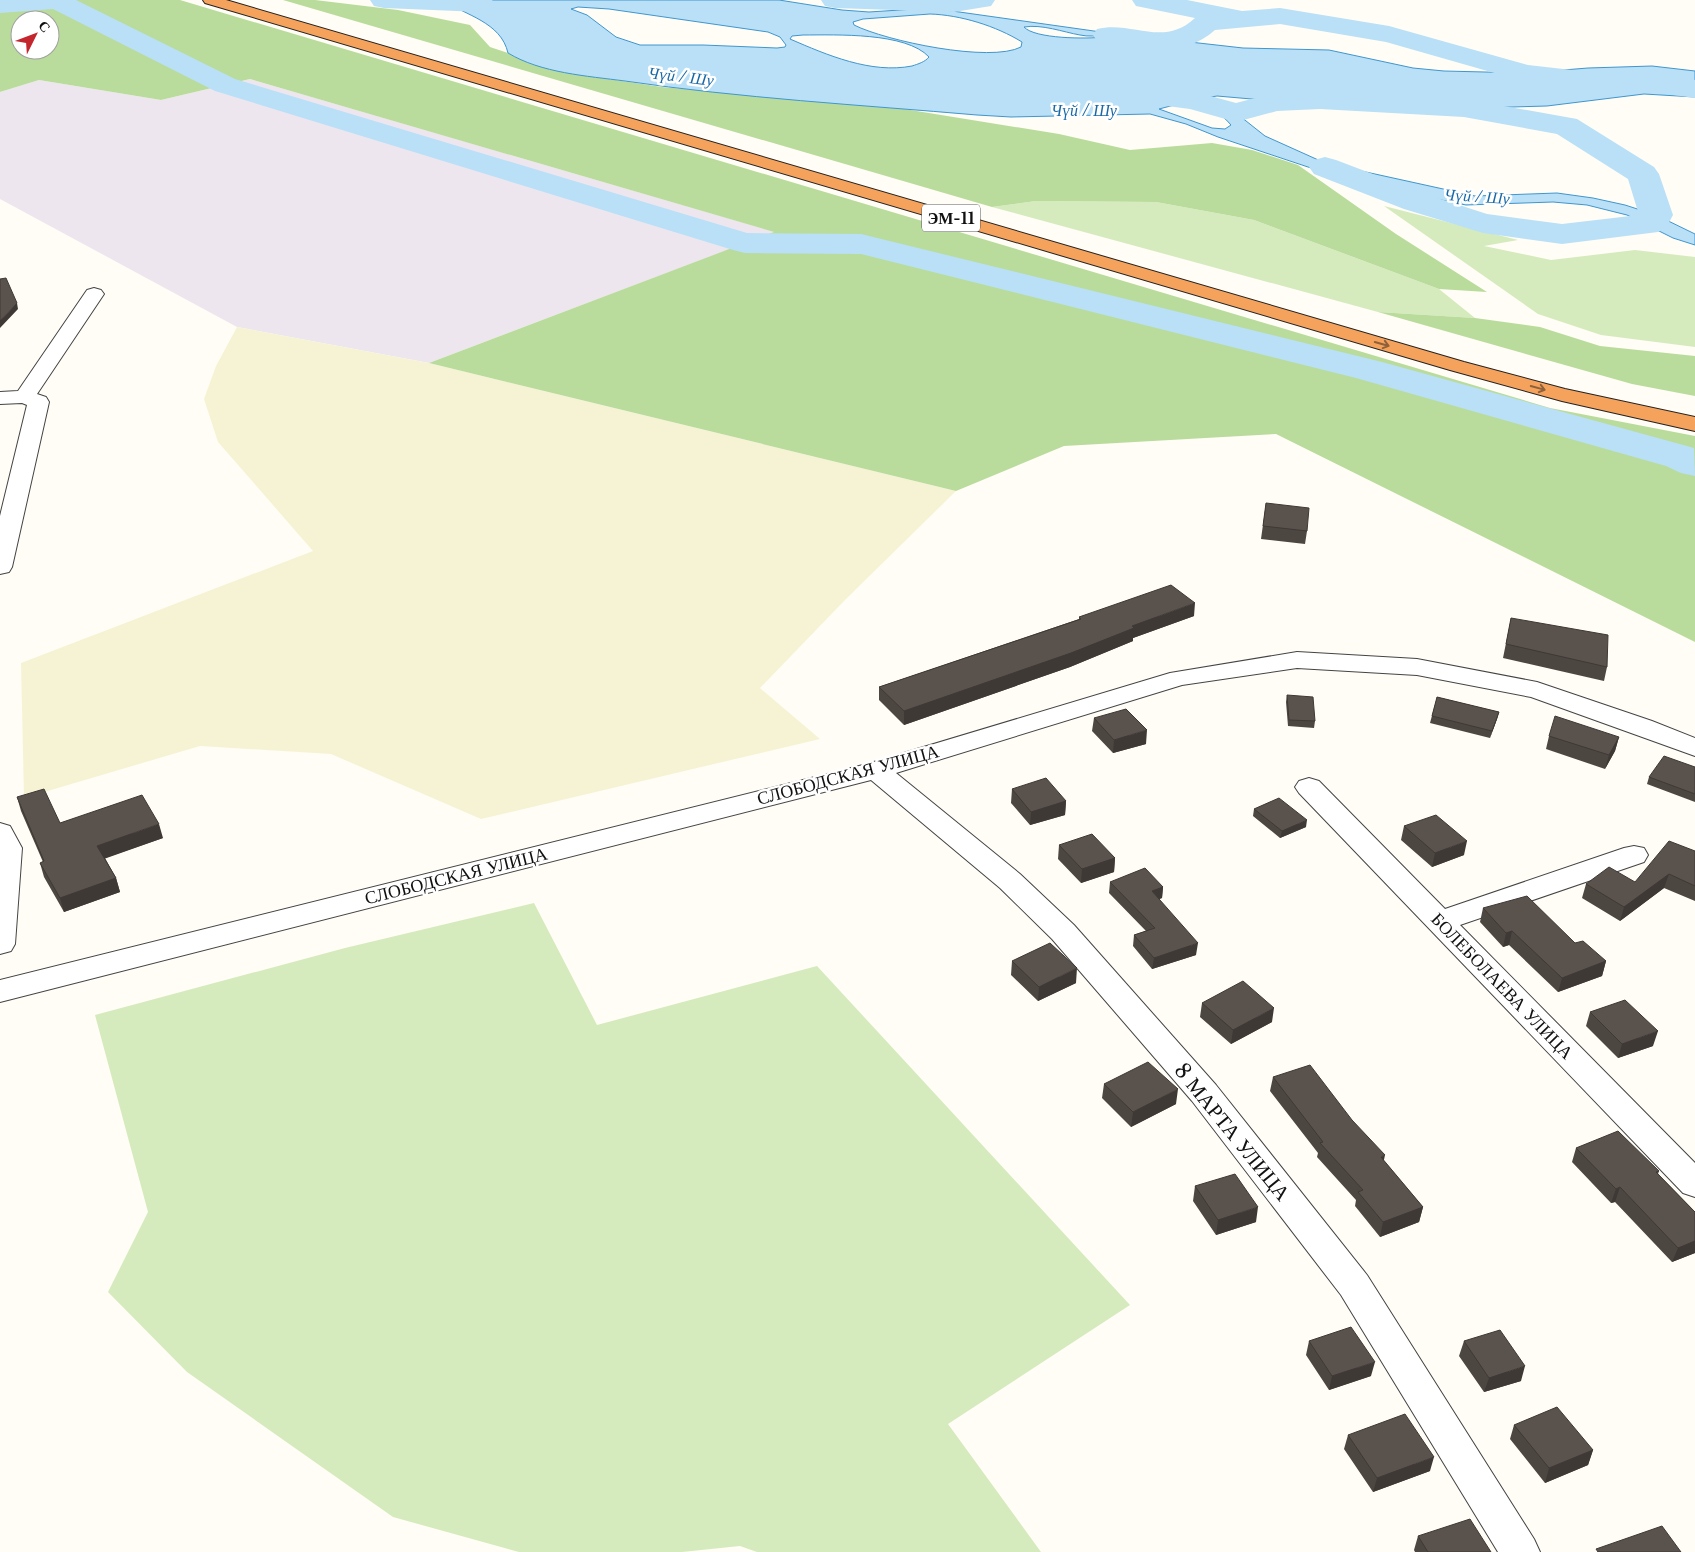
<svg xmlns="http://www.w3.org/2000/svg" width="1695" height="1552" font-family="'Libre Baskerville',serif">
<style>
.industrial{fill:#eee6ef}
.farmland{fill:#f6f3d4}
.green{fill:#d5ebbd}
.forest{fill:#b9dc9c;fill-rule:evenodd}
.water{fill:#b9e0f7;stroke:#3f96cf;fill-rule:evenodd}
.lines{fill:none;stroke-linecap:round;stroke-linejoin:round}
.river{fill:#b9e0f7;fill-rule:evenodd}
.minor-casing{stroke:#444;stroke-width:2}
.highway-casing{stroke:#222;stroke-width:2}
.minor{fill:#fff;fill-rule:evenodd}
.highway{fill:#f5a25d;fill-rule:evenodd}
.wall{fill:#4d4742}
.shaded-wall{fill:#3f3936}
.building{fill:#5a524d;stroke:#3f3936}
.oneway{stroke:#8e613b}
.labels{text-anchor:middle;stroke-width:5;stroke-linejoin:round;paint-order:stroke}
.far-water-label{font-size:16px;font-style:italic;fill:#1768a6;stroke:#fff}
.shield{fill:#fff;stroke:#585858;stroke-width:1}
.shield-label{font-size:16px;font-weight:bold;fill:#111}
.street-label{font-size:18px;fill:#111;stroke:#fff}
.near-street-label{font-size:21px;fill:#111;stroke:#fff}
</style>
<rect width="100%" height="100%" fill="#fffdf5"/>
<path class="industrial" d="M250 79 775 232 429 363 237 327 0 199V92L39 80 161 100Z"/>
<path class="farmland" d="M237 327 429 363 956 491 845 600 760 688 820 739 481 819 331 754 200 746 24 798 21 663 313 551 218 442 204 399 216 366Z"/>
<path class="green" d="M1036 201 1156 202 1254 220 1439 289 1475 318 1378 312 992 207Z
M1384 206 1518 240 1484 246 1551 260 1635 250 1695 257V347L1601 335 1538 314Z
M534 903 597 1025 817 966 1130 1305 948 1424 1041 1552H757L740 1546 682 1552H519L393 1517 187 1372 108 1292 148 1212 95 1015 345 948Z"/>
<path class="forest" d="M0 0H180L1550 408 1695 436V642L1276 434 1064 446 956 491 429 363 774 232 250 79 161 100 39 80 0 92ZM20 20H50V50H20Z
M283 0H315L398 10 470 25 490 47 508 53 531 64 583 75 662 87 898 108 1059 134 1130 150 1212 143 1252 150 1298 165 1396 234 1487 292 1439 289 1254 220 1156 202 1036 201 992 207Z
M1378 312 1475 318 1540 327 1600 346 1695 356V396L1632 384Z"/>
<path class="water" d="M442 0H779L842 10 869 12 931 8 1101 32 1243 48 1329 50 1413 68 1444 71 1526 73 1588 68 1652 66 1695 71V97L1644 94 1547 106 1407 110 1332 106 1217 96 1205 98 1236 113 1265 136 1325 163 1475 196 1557 193 1593 198 1625 205 1656 215 1695 234V245L1673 238 1627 215 1587 205 1553 202 1466 205 1402 192 1326 173 1218 137 1186 124 1150 114 1011 117 977 115C861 105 740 98 625 81 587 76 541 73 508 53 501 22 465 15 442 0ZM578 7 609 9 768 32 780 37 786 45 785 47 777 48 703 45H640L616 37 587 15 571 9ZM930 14C961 15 996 26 1022 42L1021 47C990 63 886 41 854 25L853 22 863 19ZM1024 27C1042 24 1063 32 1080 35 1088 37 1097 35 1104 37 1087 39 1035 39 1024 27ZM803 35C836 35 906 32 929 57 925 62 918 64 912 66 871 74 827 55 790 39L792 36ZM1182 103C1204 103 1216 108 1231 125L1225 129 1212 128 1159 109Z"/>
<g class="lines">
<path class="river" d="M0 0H76L235 79 747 233 861 234 1382 362 1694 448 1695 476 1681 473 1666 466 1356 378 861 254 745 253 733 250 215 91 53 9 0 13Z
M370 0H492L495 4 491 10 481 12 384 8 374 6Z
M821 0H995L991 6 954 12 835 8 825 6Z
M1132 0H1187L1242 11 1280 8 1389 26 1528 65 1572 70 1659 75 1695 80V98L1659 93 1572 88 1526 82 1386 42 1280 24 1215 30C1184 59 1134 50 1097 41L1093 35 1097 29C1132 20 1163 48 1195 18L1136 6Z
M1170 90 1192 91 1236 103 1275 93 1320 91 1464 99 1577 119 1654 167 1659 174 1673 215 1666 228 1658 232 1562 244 1483 233 1404 209 1314 174 1309 167 1314 160 1325 157 1336 160 1428 195 1487 214 1562 224 1639 215 1628 179 1557 134 1464 117 1320 109 1277 111 1236 122 1190 109 1159 105 1155 99 1159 93Z"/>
<g class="minor-casing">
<path id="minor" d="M94 288 101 290 104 294 37 394 46 397 49 402 12 567 9 572 0 574V516L27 405 22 403 0 404V392L18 391 87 290Z
M1297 652 1417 659 1537 682 1652 721 1695 738V756L1531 697 1417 675 1297 668 1182 685 896 773 1020 874 1074 925 1216 1085 1367 1275 1534 1539 1540 1552H1498L1341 1295 1192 1101 1052 939 1000 888 871 780 0 1002V980L867 764 1170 673Z
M1309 778 1319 781 1445 909 1624 848 1634 846 1644 848 1648 855 1644 862 1460 925 1695 1163V1197L1683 1193 1299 793 1295 787 1299 781Z
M0 823 10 826 22 848 15 944 11 951 0 954Z"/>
</g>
<g class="highway-casing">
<path id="highway" d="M203 0H226L1464 362 1565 389 1695 417V431L1562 401 1450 370 205 3Z"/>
</g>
<use href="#minor" class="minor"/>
<use href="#highway" class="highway"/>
</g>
<path class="wall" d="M1266 503 1307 531 1305 544 1261 539Z
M1194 616 1133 638V641L1070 667 904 725 879 700V687L1079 619V617Z
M1511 618 1607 667 1604 681 1503 658Z
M1287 695 1315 721 1314 728 1288 726 1286 702Z
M1437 697 1499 712 1497 719 1490 738 1430 723Z
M1094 718 1146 744 1113 753 1092 731Z
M1549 736 1619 737 1615 751 1605 769 1546 749Z
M1695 767V802L1647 784 1649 777Z
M1012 789 1066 801 1065 815 1030 825 1011 803Z
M17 797 60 823 163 838 105 858 116 878 120 892 64 912 44 877 40 863 43 862 21 811Z
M1254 809 1306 827 1280 838 1253 816Z
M1404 826 1464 855 1432 867 1401 840Z
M1059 845 1115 858 1114 872 1081 883 1058 859Z
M1695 851V901L1664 888 1620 921 1582 898 1586 884 1635 882Z
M1110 882 1163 887 1162 898 1159 899 1196 955 1152 969 1133 946 1134 935 1146 931 1109 893Z
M1483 908 1575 943 1606 961 1602 976 1558 992 1509 945 1503 947 1480 922Z
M1012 961 1076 983 1038 1001 1011 975Z
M1202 1003 1272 1022 1231 1044 1200 1017Z
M1590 1012 1653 1046 1618 1058 1586 1026Z
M1273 1077 1384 1161 1423 1207 1419 1222 1380 1237 1355 1206 1356 1200 1317 1157 1318 1153 1270 1091Z
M1104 1084 1176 1104 1131 1127 1102 1098Z
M1576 1148 1659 1171 1658 1174 1695 1212V1253L1672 1262 1615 1202 1611 1203 1572 1162Z
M1195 1186 1256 1222 1216 1235 1193 1201Z
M1309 1341 1371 1376 1329 1390 1306 1355Z
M1464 1341 1521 1381 1484 1392 1459 1356Z
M1514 1425 1593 1450 1588 1465 1545 1483 1510 1439Z
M1348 1435 1430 1471 1373 1492 1344 1449Z
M1418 1536 1491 1552H1415L1414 1550Z"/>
<path class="shaded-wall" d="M17 303 18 309 0 328V321Z
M1195 603 1194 616 1133 638V641L1070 667 904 725V711L1132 626Z
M1499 712 1497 719 1490 738 1492 731Z
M1147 730 1146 744 1113 753 1114 740Z
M1619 737 1615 751 1605 769 1609 755Z
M1066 801 1065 815 1030 825 1031 812Z
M1307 820 1306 827 1280 838 1282 831Z
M159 824 163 838 101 860 97 846Z
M1467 841 1464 855 1432 867 1435 853Z
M1115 858 1114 872 1081 883 1082 869Z
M1669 874 1664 888 1620 921 1624 907Z
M116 878 120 892 64 912 60 898Z
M1163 887 1162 898 1151 902 1152 891Z
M1512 931 1509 945 1503 947 1506 933Z
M1198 943 1196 955 1152 969 1154 958Z
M1606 961 1602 976 1558 992 1562 978Z
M1077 968 1076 983 1038 1001 1039 987Z
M1274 1008 1272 1022 1231 1044 1233 1030Z
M1658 1031 1653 1046 1618 1058 1622 1044Z
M1178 1089 1176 1104 1131 1127 1133 1112Z
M1385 1155 1382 1169 1381 1157Z
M1620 1187 1615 1202 1611 1203 1616 1189Z
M1258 1207 1256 1222 1216 1235 1218 1220Z
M1423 1207 1419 1222 1380 1237 1383 1222Z
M1695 1241V1253L1672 1262 1678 1248Z
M1375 1362 1371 1376 1329 1390 1332 1376Z
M1525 1366 1521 1381 1484 1392 1489 1378Z
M1593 1450 1588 1465 1545 1483 1549 1468Z
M1434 1457 1430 1471 1373 1492 1377 1478Z"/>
<path class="building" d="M6 278 17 303 0 321V279Z
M1266 503 1309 508 1307 531 1263 526Z
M1171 585 1195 603 1132 626 1134 628 1071 653 904 711 879 687 1081 619 1079 617Z
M1511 618 1608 635 1607 667 1506 644Z
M1287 695 1313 697 1315 721 1289 720Z
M1437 697 1499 712 1492 731 1432 716Z
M1126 709 1147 730 1114 740 1094 718Z
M1555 716 1619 737 1609 755 1549 736Z
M1664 756 1695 767V794L1649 777Z
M1046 778 1066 801 1031 812 1012 789Z
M44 789 60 823 142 795 159 824 97 846 116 878 60 898 40 863 44 861 17 797Z
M1279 798 1307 820 1282 831 1254 809Z
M1436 815 1467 841 1435 853 1404 826Z
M1092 834 1115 858 1082 869 1059 845Z
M1669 841 1695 851V886L1669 874 1624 907 1586 884 1609 867 1635 882Z
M1145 868 1163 887 1152 891 1198 943 1154 958 1134 935 1155 928 1110 882Z
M1527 896 1575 943 1583 941 1606 961 1562 978 1512 931 1506 933 1483 908Z
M1050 943 1077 968 1039 987 1012 961Z
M1243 981 1274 1008 1233 1030 1202 1003Z
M1625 1000 1658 1031 1622 1044 1590 1012Z
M1148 1062 1178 1089 1133 1112 1104 1084Z
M1310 1065 1352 1120 1385 1155 1381 1157 1423 1207 1383 1222 1358 1192 1363 1190 1320 1143 1323 1142 1273 1077Z
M1618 1131 1659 1171 1656 1172 1695 1212V1241L1678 1248 1620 1187 1616 1189 1576 1148Z
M1235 1174 1258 1207 1218 1220 1195 1186Z
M1351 1327 1375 1362 1332 1376 1309 1341Z
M1500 1330 1525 1366 1489 1378 1464 1341Z
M1557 1407 1593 1450 1549 1468 1514 1425Z
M1405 1414 1434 1457 1377 1478 1348 1435Z
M1470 1519 1491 1552H1428L1418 1536Z
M1662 1526 1681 1552H1598L1596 1549Z"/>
<defs><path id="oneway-shaft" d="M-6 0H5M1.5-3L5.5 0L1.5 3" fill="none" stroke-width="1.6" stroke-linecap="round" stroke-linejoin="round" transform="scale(1.25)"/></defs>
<g class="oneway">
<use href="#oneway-shaft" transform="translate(1382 344) rotate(16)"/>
<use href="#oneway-shaft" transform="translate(1538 388) rotate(15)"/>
</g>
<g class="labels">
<g class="far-water-label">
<text transform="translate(681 76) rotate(7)" y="6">Чүй / Шу</text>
<text x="1084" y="116">Чүй / Шу</text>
<text transform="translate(1477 196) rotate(4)" y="6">Чүй / Шу</text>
</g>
<rect class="shield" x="922" y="204.5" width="58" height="27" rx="4"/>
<g class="shield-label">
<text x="951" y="224">ЭМ-11</text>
</g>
<g class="street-label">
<text transform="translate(848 775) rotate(-15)" y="6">СЛОБОДСКАЯ УЛИЦА</text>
<text transform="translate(456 876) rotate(-14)" y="6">СЛОБОДСКАЯ УЛИЦА</text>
<text transform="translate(1502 986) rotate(46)" y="6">БОЛЕБОЛАЕВА УЛИЦА</text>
</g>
<g class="near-street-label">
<text transform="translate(1232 1132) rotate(51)" y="7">8 МАРТА УЛИЦА</text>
</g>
</g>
<g transform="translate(35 35) rotate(48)"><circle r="24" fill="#ffffff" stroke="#a0a0a0"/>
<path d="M0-4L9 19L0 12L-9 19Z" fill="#c4262e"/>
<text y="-8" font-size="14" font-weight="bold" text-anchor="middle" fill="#111111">С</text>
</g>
</svg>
